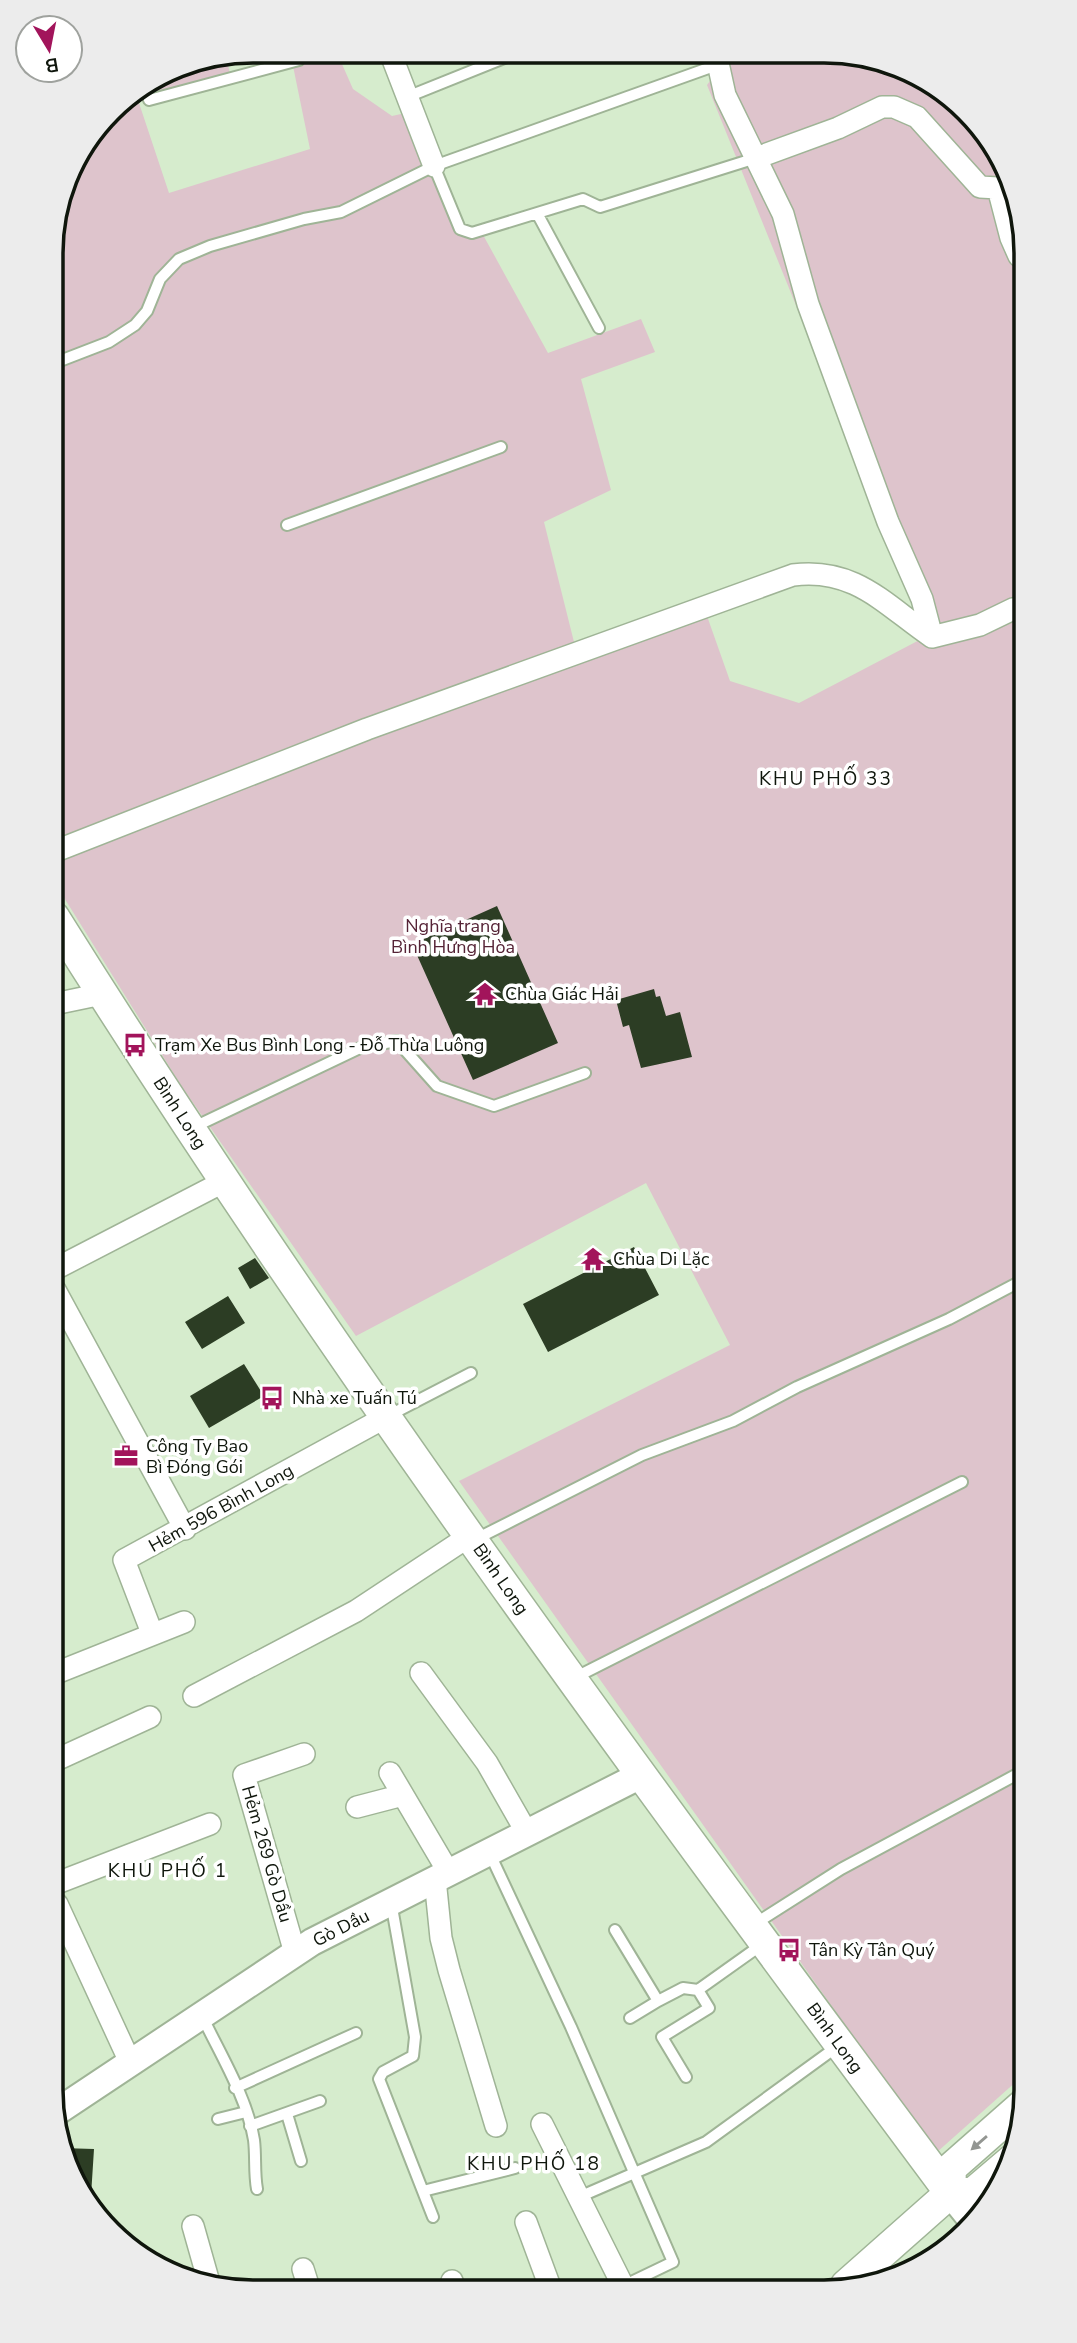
<svg xmlns="http://www.w3.org/2000/svg" width="1077" height="2343" font-family="'Nunito Sans',sans-serif">
<style>
.green{fill:#dec4cc}
.building{fill:#2c3d24}
.lines{fill:none;stroke-linecap:round;stroke-linejoin:round}
.service-casing{stroke:#9fb496;stroke-width:14}
.minor-casing{stroke:#9fb496;stroke-width:24}
.tertiary-casing{stroke:#9fb496;stroke-width:30}
.secondary-casing{stroke:#9fb496;stroke-width:33}
.service{stroke:#fff;stroke-width:10}
.minor{stroke:#fff;stroke-width:21}
.tertiary{stroke:#fff;stroke-width:26}
.secondary{stroke:#fff;stroke-width:30}
.oneway{fill:#939692}
.labels{text-anchor:middle;stroke-width:7;stroke-linejoin:round;paint-order:stroke}
.park-label{font-size:18px;fill:#552336;stroke:#fff}
.poi-label{font-size:18px;fill:#0f160c;stroke:#fff;text-anchor:start}
.street-label{font-size:18px;fill:#0f160c;stroke:#fff}
.neighbourhood-label{font-size:19px;letter-spacing:2px;fill:#0f160c;stroke:#fff}
.rim{fill:none;stroke:#0f160c;stroke-width:3.5}
</style>
<rect width="100%" height="100%" fill="#d6eccd"/>
<path class="green" d="M750 54 863 55 958 101 1019 200 1026 2073 936 2153 459 1481 730 1345 646 1183 356 1336 182 1087 53 880 51 240 71 164 119 101 176 66 226 56 230 74 138 100 169 193 310 149 293 66 338 55 353 89 392 116 410 112 461 225 482 233 548 353 641 319 655 352 581 379 611 490 544 522 577 654 707 616 730 681 799 703 929 635 707 85 725 61Z"/>
<path class="building" d="M497 906 558 1043 473 1080 412 944Z
M654 989 656 997 660 996 666 1016 680 1012 692 1057 641 1068 629 1025 623 1027 616 1000Z
M634 1247 659 1295 548 1352 523 1304Z
M255 1258 269 1278 250 1289 238 1268Z
M228 1296 245 1323 202 1349 185 1322Z
M244 1364 264 1396 209 1428 190 1396Z
M61 2148 94 2149 91 2196Z"/>
<g class="lines">
<g class="service-casing">
<path id="service" d="M407 97 514 54
M149 100 299 60
M434 166 460 229 472 233 583 199 600 207 756 158
M538 215 599 328
M52 364 109 342 135 325 147 311 160 279 179 259 210 246 304 219 341 212 434 166 717 65
M287 525 501 447
M192 1128 362 1047 397 1041 437 1086 494 1106 585 1073
M386 1417 471 1373
M476 1539 642 1455 733 1421 797 1387 949 1319 1023 1280
M574 1678 962 1482
M489 1852 571 2027 673 2262 623 2286
M391 1902 415 2037 413 2056 383 2072 379 2079 433 2217
M753 1925 841 1869 1025 1770
M615 1930 658 2001 683 1988 698 1990 764 1943
M201 2014C220 2054 247 2097 254 2140 256 2156 254 2173 257 2189
M630 2018 658 2001
M686 2077 662 2037 709 2008 698 1990
M235 2088 356 2033
M287 2114 301 2161
M218 2119 246 2112
M250 2126 320 2101
M423 2191 515 2168
M579 2197 706 2142 838 2046"/>
</g>
<g class="minor-casing">
<path id="minor" d="M390 52 434 166
M716 54 725 95 783 214 808 304 888 522 922 599 932 637
M756 158 838 128 882 107H894L917 117 980 187 998 188 1011 238 1019 256
M53 852 367 729 793 575C855 567 885 605 932 637L980 625 1013 609 1021 608
M54 1004 102 994
M55 1269 225 1181
M55 1290 185 1529
M152 1633 124 1560 386 1417
M56 1673 184 1622
M421 1673 487 1763 527 1833
M194 1696 356 1611 471 1535
M56 1760 150 1717
M390 1773 449 1873
M357 1807 403 1795
M435 1879 441 1938 449 1970 496 2126
M57 1883 210 1824
M57 1904 130 2062
M295 1953 244 1775 304 1754
M542 2124 623 2286
M526 2222 550 2287
M193 2226 210 2286
M303 2269 309 2288
M452 2281 454 2287"/>
</g>
<g class="tertiary-casing">
<path id="tertiary" d="M58 2111 312 1942 641 1775
M950 2193 975 2224"/>
</g>
<g class="secondary-casing">
<path id="secondary" d="M54 917C330 1358 640 1776 950 2193
M950 2193 951 2168 1026 2102
M846 2285 950 2193H973L1013 2159"/>
</g>
<use href="#service" class="service"/>
<use href="#minor" class="minor"/>
<use href="#tertiary" class="tertiary"/>
<use href="#secondary" class="secondary"/>
</g>
<defs><path id="oneway-solid" d="M-6-.8H1V-3.2L6.5 0L1 3.2V.8H-6Z" transform="scale(1.75)"/></defs>
<use class="oneway" href="#oneway-solid" transform="translate(979 2143) rotate(139)"/>
<defs>
<g id="temple-bare" transform="scale(1.89)"><path d="M0-6L5-2H3V0L6.5 2.5H4V6H1.5V3h-3V6H-4V2.5H-6.5L-3 0V-2H-5Z" fill="#a2145b" stroke="#fff" stroke-width="2.5" paint-order="stroke"/></g>
<g id="bus-bare" transform="scale(1.89)"><path d="M-5-6H5V4H4V6H2V4H-2V6H-4V4H-5ZM-3.5-4V0h7V-4ZM-3.5 1.2v1.5H-2V1.2ZM2 1.2v1.5H3.5V1.2Z" fill="#a2145b" stroke="#fff" stroke-width="2.5" paint-order="stroke"/></g>
<g id="office-bare" transform="scale(1.89)"><path d="M-6-3h4V-5.5h4V-3h4V5H-6ZM-1-4.5V-3h2v-1.5ZM-6 0V1H6V0Z" fill="#a2145b" stroke="#fff" stroke-width="2.5" paint-order="stroke"/></g>
</defs>
<g fill-rule="evenodd">
<use href="#temple-bare" x="485" y="994"/>
<use href="#bus-bare" x="135" y="1045"/>
<use href="#temple-bare" x="593" y="1259"/>
<use href="#bus-bare" x="272" y="1398"/>
<use href="#office-bare" x="126" y="1456"/>
<use href="#bus-bare" x="789" y="1950"/>
</g>
<g class="labels">
<g class="park-label">
<text x="453" y="932">Nghĩa trang<tspan x="453" dy="21">Bình Hưng Hòa</tspan></text>
</g>
<g class="poi-label">
<text x="505" y="1000">Chùa Giác Hải</text>
<text x="155" y="1051">Trạm Xe Bus Bình Long - Đỗ Thừa Luông</text>
<text x="613" y="1265">Chùa Di Lặc</text>
<text x="292" y="1404">Nhà xe Tuấn Tú</text>
<text x="146" y="1452">Công Ty Bao<tspan x="146" dy="21">Bì Đóng Gói</tspan></text>
<text x="809" y="1956">Tân Kỳ Tân Quý</text>
</g>
<g class="street-label">
<text transform="translate(180 1113) rotate(57)" y="6">Bình Long</text>
<text transform="translate(221 1508) rotate(-29)" y="6">Hẻm 596 Bình Long</text>
<text transform="translate(501 1579) rotate(55)" y="6">Bình Long</text>
<text transform="translate(267 1854) rotate(74)" y="6">Hẻm 269 Gò Dầu</text>
<text transform="translate(341 1928) rotate(-27)" y="6">Gò Dầu</text>
<text transform="translate(835 2038) rotate(54)" y="6">Bình Long</text>
</g>
<g class="neighbourhood-label">
<text x="826" y="785">KHU PHỐ 33</text>
<text x="168" y="1877">KHU PHỐ 1</text>
<text x="534" y="2170">KHU PHỐ 18</text>
</g>
</g>
<path d="M0 0H1077V2343H0ZM253 63H824A190 190 0 0 1 1014 253V2090A190 190 0 0 1 824 2280H253A190 190 0 0 1 63 2090V253A190 190 0 0 1 253 63Z" fill="#ececec" fill-rule="evenodd"/>
<path class="rim" d="M253 63H824A190 190 0 0 1 1014 253V2090A190 190 0 0 1 824 2280H253A190 190 0 0 1 63 2090V253A190 190 0 0 1 253 63Z"/>
<g transform="translate(49 49) rotate(170)"><circle r="33" fill="#ffffff" stroke="#9fa29e" stroke-width="2"/>
<path d="M0-5L12 26L0 18L-12 26Z" fill="#a2145b"/>
<text y="-10" font-size="19" font-weight="bold" text-anchor="middle" fill="#0f160c">B</text>
</g>
</svg>
